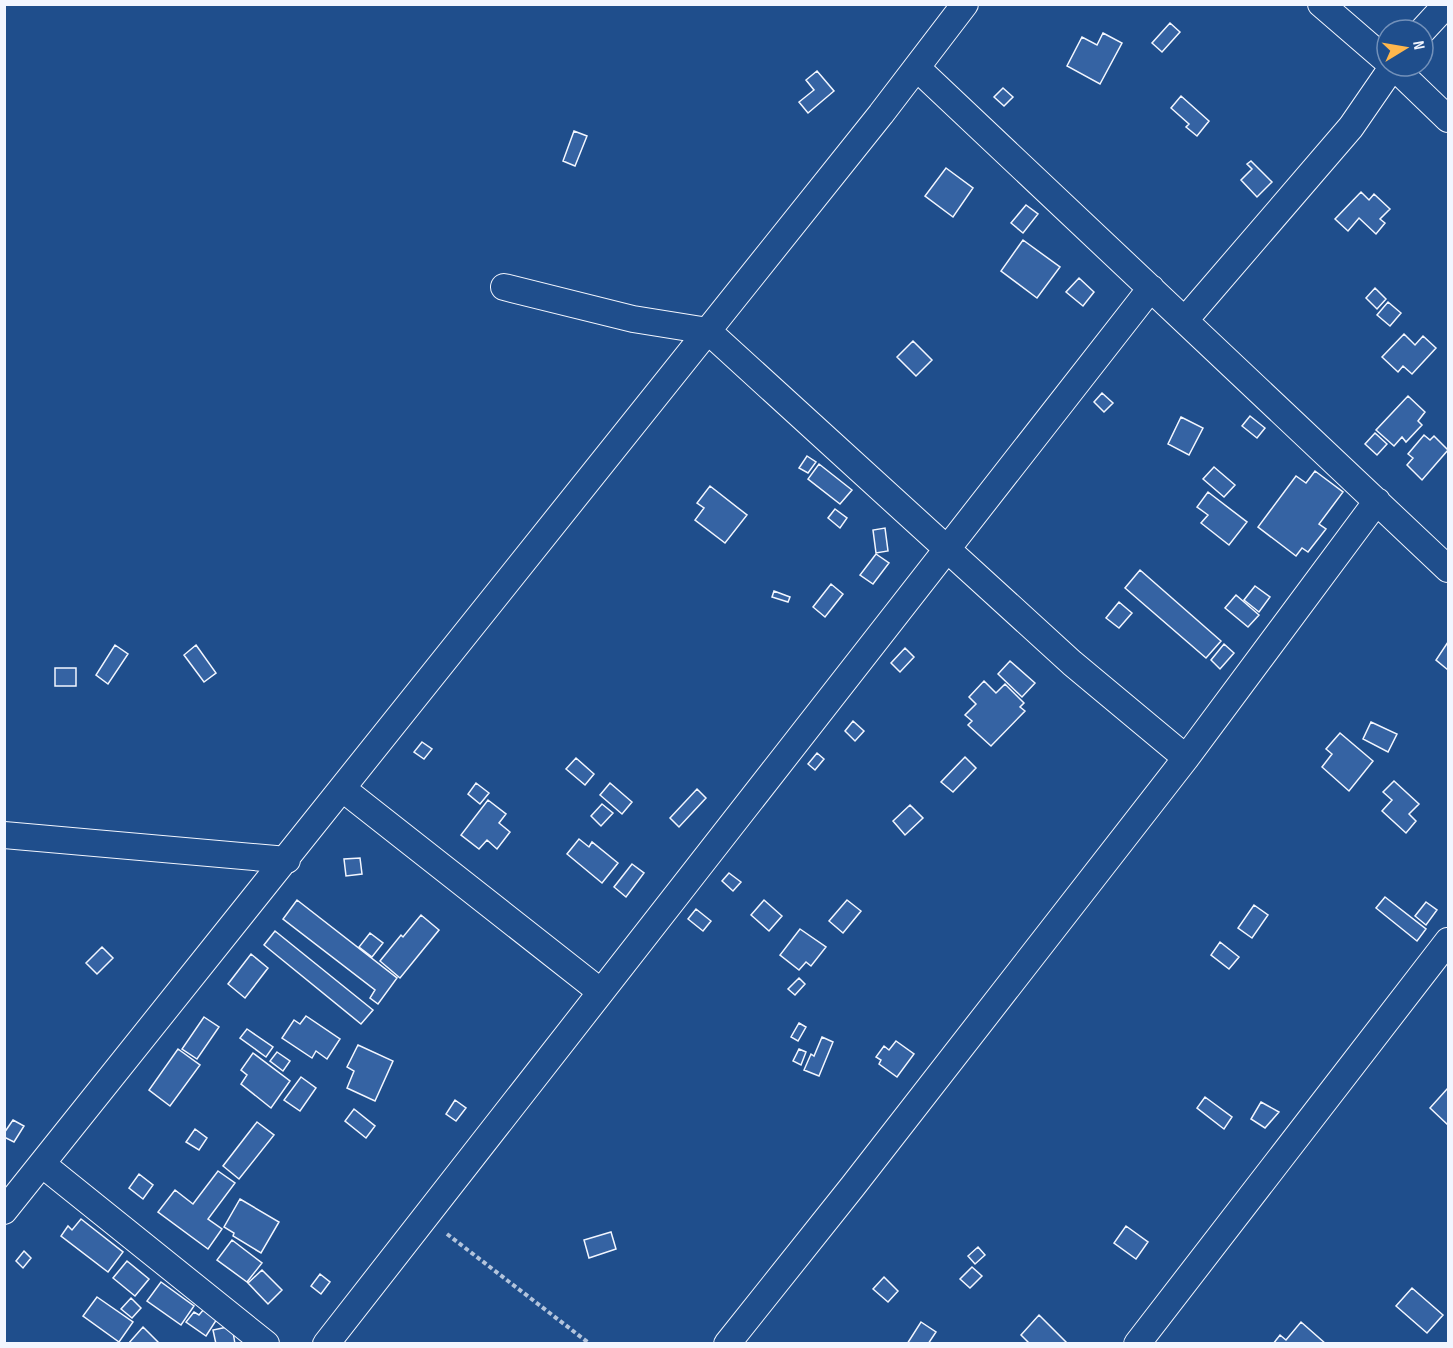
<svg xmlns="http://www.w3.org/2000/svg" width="1453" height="1348" font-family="'Sofia Sans Condensed',sans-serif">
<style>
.building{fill:#3563a3;stroke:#f2f6ff;stroke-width:1.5}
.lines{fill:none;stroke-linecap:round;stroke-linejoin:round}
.minor-casing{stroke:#f2f6ff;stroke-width:28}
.path{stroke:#b3c4dc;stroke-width:4;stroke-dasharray:4.5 3;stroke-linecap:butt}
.minor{stroke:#1f4e8c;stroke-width:26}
</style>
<rect width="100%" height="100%" fill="#1f4e8c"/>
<path class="building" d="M1170 23 1180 32 1162 52 1152 43Z
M1103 33 1122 43 1100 84 1067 66 1082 37 1097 45Z
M817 71 834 91 808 113 799 102 814 90 806 80Z
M1003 88 1013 97 1004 106 994 97Z
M1181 96 1209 121 1197 136 1186 127 1189 124 1171 108Z
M574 131 587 136 575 166 563 161Z
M1251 161 1272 182 1257 197 1241 180 1252 169 1247 164Z
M946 168 973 188 953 217 925 196Z
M1361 192 1369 200 1374 194 1390 209 1380 219 1385 223 1376 234 1359 218 1348 231 1335 219Z
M1026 205 1038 214 1023 233 1011 223Z
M1023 240 1060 267 1037 298 1001 271Z
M1079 278 1094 292 1083 306 1066 292Z
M1375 288 1386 299 1377 309 1366 298Z
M1388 302 1401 313 1390 326 1377 315Z
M1404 334 1415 345 1423 336 1436 348 1412 374 1403 366 1398 372 1382 357Z
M913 341 932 360 916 376 897 357Z
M1102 393 1113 403 1104 412 1094 402Z
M1408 396 1425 412 1418 421 1422 425 1406 442 1402 437 1394 446 1376 430Z
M1250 416 1265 428 1257 438 1242 426Z
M1181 417 1203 428 1189 455 1168 444Z
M1375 433 1387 444 1377 455 1365 444Z
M1424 435 1430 440 1434 436 1448 450 1422 480 1407 465 1413 458 1408 454Z
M807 456 816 462 808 473 799 468Z
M819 464 852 490 840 504 808 479Z
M1214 467 1235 485 1224 497 1203 479Z
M1315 471 1343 492 1319 524 1326 529 1308 552 1302 548 1296 556 1258 527 1296 476 1306 483Z
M710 486 747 515 725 543 695 520 704 508 697 503Z
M1208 492 1247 522 1229 545 1201 523 1208 515 1197 507Z
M835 509 847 518 840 528 828 518Z
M885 528 888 551 876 553 873 530Z
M876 554 889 563 873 584 860 575Z
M1140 570 1221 641 1206 658 1125 588Z
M831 584 843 594 825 617 813 607Z
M1255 586 1270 597 1259 612 1244 600Z
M774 591 790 597 788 602 772 597Z
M1236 595 1259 615 1248 627 1225 608Z
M1119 602 1132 613 1119 628 1106 618Z
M1448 642V670L1436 660Z
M1224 644 1234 653 1220 669 1211 660Z
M115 645 128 654 108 684 96 675Z
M196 645 216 673 204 682 184 655Z
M905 648 914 657 900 672 891 663Z
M1010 661 1035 683 1022 697 998 674Z
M55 668H76V686H55Z
M984 681 996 693 1005 684 1024 703 1020 707 1025 711 991 746 968 725 972 721 965 715 976 704 969 697Z
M853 721 864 731 855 741 845 731Z
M1371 722 1397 734 1388 752 1363 739Z
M1340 733 1373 761 1349 791 1322 767 1332 754 1326 749Z
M422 742 432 749 424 759 414 752Z
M817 753 824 759 815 770 808 764Z
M965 757 976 768 953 792 941 782Z
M576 758 594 774 585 785 566 769Z
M1394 781 1419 804 1409 814 1416 821 1406 833 1382 811 1392 800 1383 792Z
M476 783 489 793 480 804 468 794Z
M610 783 632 802 622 814 600 795Z
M697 789 706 798 679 827 670 818Z
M488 800 506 814 499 823 510 832 497 849 487 840 479 849 461 835Z
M602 804 613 813 601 826 591 816Z
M910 805 923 818 905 835 893 821Z
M579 839 589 847 592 842 618 863 602 883 567 854Z
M360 858 362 874 346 876 344 859Z
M632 864 644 873 626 897 614 887Z
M729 873 741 882 733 891 722 881Z
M1385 897 1426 929 1417 941 1376 908Z
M297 900 397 978 378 1004 370 998 375 990 283 919Z
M764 900 782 916 769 931 751 915Z
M847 900 861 911 843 933 829 921Z
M1426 902 1437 910 1426 925 1415 916Z
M1254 905 1268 915 1252 938 1238 928Z
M696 909 711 921 703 931 688 919Z
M421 915 439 930 400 978 380 961 401 935 403 937Z
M800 929 826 947 811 966 806 962 799 970 780 955Z
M275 931 373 1010 361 1024 264 945Z
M370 933 383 943 372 957 359 947Z
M1220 942 1239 957 1229 969 1211 955Z
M102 947 113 958 97 974 86 963Z
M251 954 268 968 245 998 228 984Z
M799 978 805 984 795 995 788 989Z
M306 1016 340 1039 327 1059 316 1051 312 1058 282 1038 294 1020 300 1024Z
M204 1017 219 1027 197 1059 182 1049Z
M799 1023 806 1027 798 1041 791 1037Z
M247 1029 273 1047 266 1057 240 1038Z
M822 1037 833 1042 819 1076 804 1070 811 1054 814 1056Z
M896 1041 914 1054 897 1077 879 1064 881 1060 876 1057 884 1046 889 1050Z
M358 1045 393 1061 375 1101 347 1088 354 1071 347 1067Z
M178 1049 200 1065 170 1106 149 1090Z
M799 1049 806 1052 801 1065 793 1061Z
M277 1052 290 1061 283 1071 270 1061Z
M253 1053 290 1081 271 1108 241 1084 247 1075 241 1070Z
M301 1077 316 1088 300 1111 284 1100Z
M1447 1089 1448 1090V1125L1430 1108Z
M1205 1097 1232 1117 1224 1129 1197 1108Z
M455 1100 466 1108 456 1121 446 1114Z
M1261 1102 1279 1112 1265 1128 1251 1119Z
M354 1109 375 1126 366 1138 345 1121Z
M13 1120 24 1126 14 1142 4 1137V1133Z
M257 1122 274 1135 239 1179 223 1166Z
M195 1129 207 1138 199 1150 186 1142Z
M218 1171 235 1183 208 1219 222 1229 208 1249 158 1212 175 1190 193 1204Z
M139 1174 153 1185 143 1199 129 1188Z
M240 1199 279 1222 261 1253 233 1236 234 1233 224 1227Z
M81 1219 123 1252 108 1272 61 1236 68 1226 72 1230Z
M1126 1226 1148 1242 1136 1259 1114 1243Z
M611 1232 616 1249 589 1258 584 1240Z
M232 1240 262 1263 247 1282 217 1260Z
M978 1247 985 1255 975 1264 968 1256Z
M24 1251 31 1258 23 1268 16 1261Z
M127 1261 149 1279 135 1296 113 1278Z
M972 1267 982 1276 970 1288 960 1279Z
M262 1270 282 1290 268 1304 248 1283Z
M320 1274 330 1282 321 1294 311 1286Z
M884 1277 898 1291 888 1302 873 1289Z
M161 1282 194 1306 181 1325 147 1301Z
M1412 1288 1443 1315 1427 1333 1396 1306Z
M97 1297 133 1322 119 1342 83 1316Z
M131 1298 141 1308 132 1318 121 1309Z
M204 1309 217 1319 206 1336 186 1322 194 1312 199 1315Z
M1039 1315 1068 1344H1030L1021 1335Z
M921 1322 936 1332 928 1344H907Z
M1301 1322 1326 1344H1273L1280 1335 1286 1340Z
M232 1326 235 1344H216L213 1330Z
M143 1327 160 1344H128Z"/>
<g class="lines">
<g class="minor-casing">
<path id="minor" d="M1321 4 1387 61
M1423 30 1447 4
M1393 66 1448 119
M917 68 1448 569
M504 287 633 319 708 331 1072 663 1186 758
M1185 320 1351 127 1393 66
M343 789 601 992
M4 835 287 860
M42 1164 266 1344
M4 1211 881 114 965 4
M326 1344 1151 288
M727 1344 853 1186 1186 758 1377 501
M1137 1344 1448 941"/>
</g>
<path class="path" d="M447 1234 590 1344"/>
<use href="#minor" class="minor"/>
</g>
<rect width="1453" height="1348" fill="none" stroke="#f2f6ff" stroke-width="12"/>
<g transform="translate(1405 48) rotate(79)"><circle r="28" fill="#1f4e8c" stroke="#7391ba" stroke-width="1.5"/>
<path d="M0-4.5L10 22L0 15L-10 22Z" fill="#ffb74d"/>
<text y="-9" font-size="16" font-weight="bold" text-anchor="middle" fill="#f2f6ff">N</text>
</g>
</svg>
